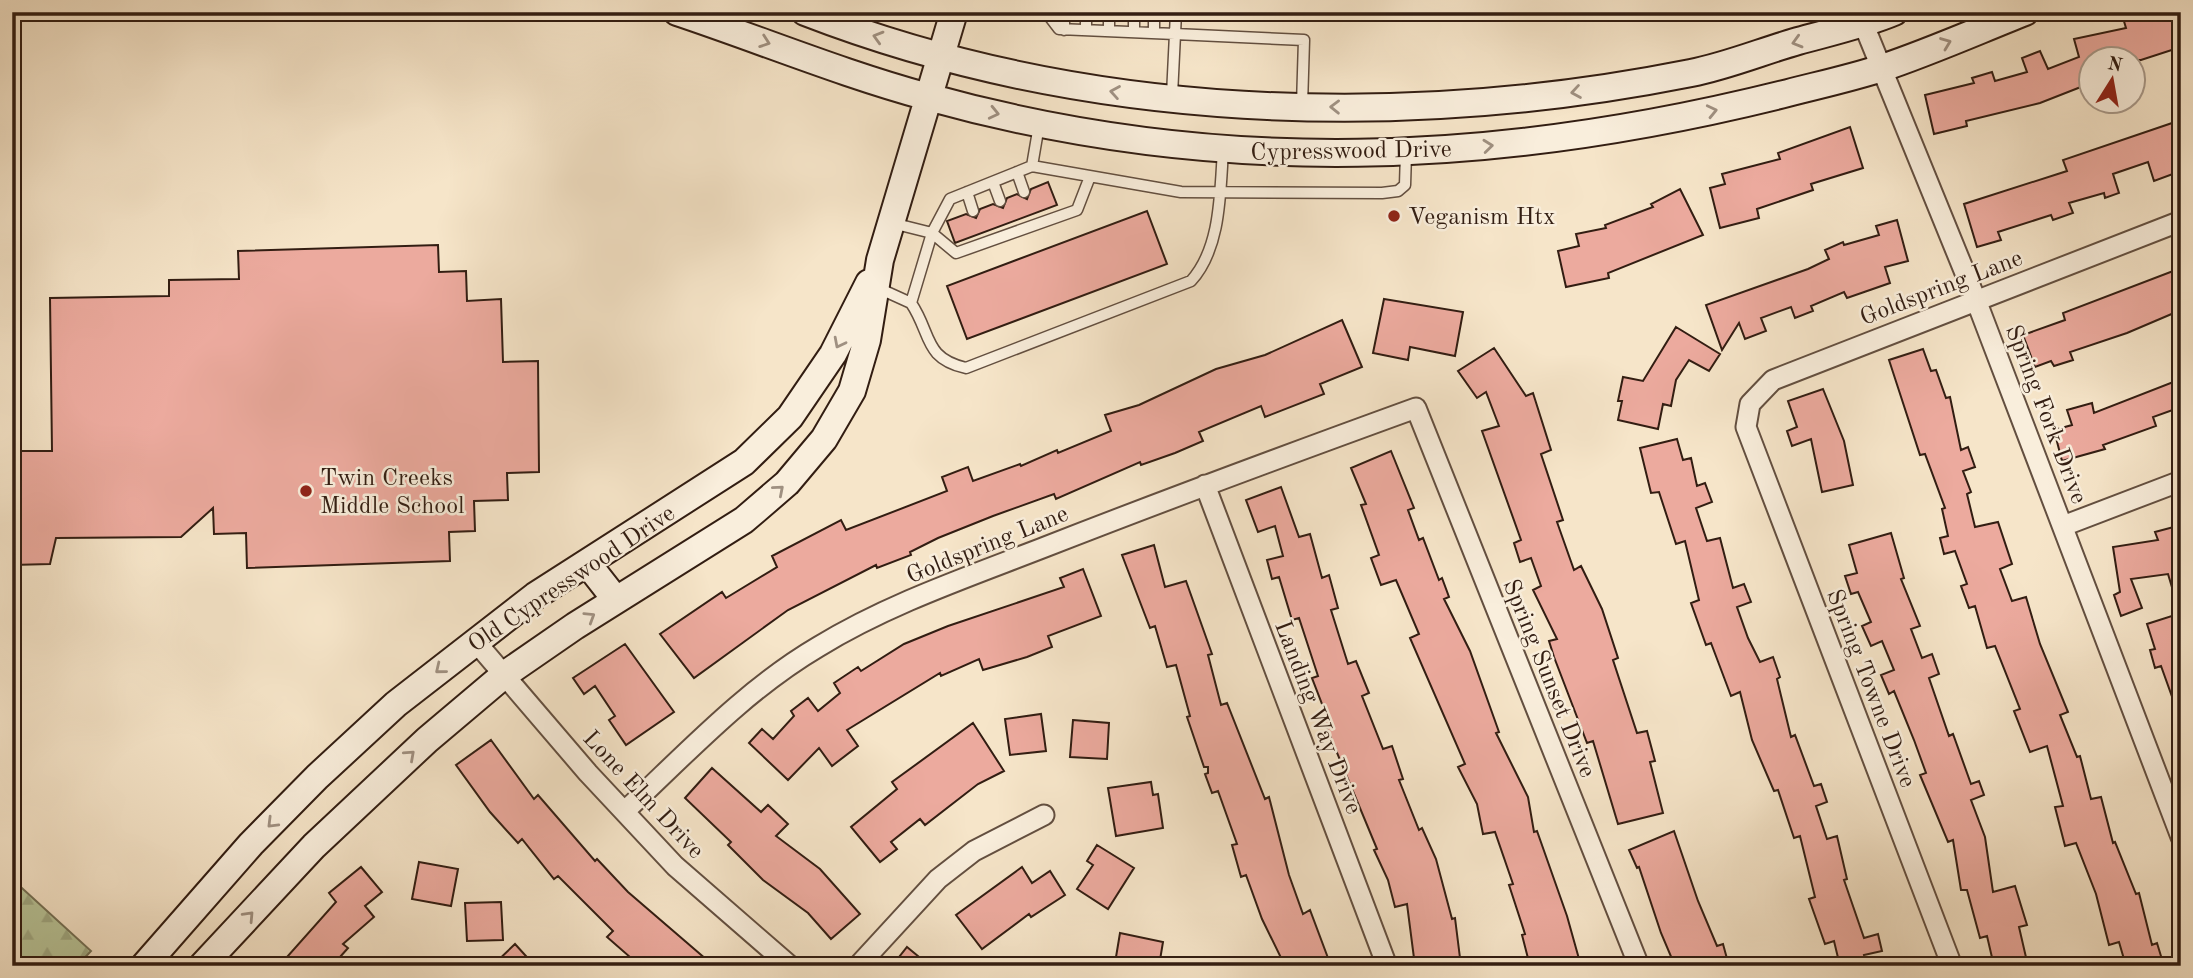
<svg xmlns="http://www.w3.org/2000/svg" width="2193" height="978" font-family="'Old Standard TT',serif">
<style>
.forest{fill:url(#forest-firs);stroke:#757156;stroke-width:2}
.building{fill:#ecaa9e;stroke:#321d12;stroke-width:2}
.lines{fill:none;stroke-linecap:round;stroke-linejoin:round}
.lane-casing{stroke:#634f40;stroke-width:13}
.street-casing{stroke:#634f40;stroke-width:23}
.secondary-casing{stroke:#321d12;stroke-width:30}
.lane{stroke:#f9eedc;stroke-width:10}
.street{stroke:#f9eedc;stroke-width:19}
.secondary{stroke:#f9eedc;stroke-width:26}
.oneway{stroke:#9f9081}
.poi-dot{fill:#8f2418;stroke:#f9eedc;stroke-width:2.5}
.labels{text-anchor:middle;stroke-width:5;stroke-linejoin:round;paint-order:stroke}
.street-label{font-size:24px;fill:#321d12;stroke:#f9eedc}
.poi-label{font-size:24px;fill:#321d12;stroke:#f9eedc;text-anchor:start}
</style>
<defs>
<pattern id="forest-firs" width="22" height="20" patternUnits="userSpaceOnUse" patternTransform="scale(1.75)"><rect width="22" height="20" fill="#b8c599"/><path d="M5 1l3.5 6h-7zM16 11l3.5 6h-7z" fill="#9fa983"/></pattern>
</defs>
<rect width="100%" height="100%" fill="#f6e5c9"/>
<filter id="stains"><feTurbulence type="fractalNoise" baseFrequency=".00286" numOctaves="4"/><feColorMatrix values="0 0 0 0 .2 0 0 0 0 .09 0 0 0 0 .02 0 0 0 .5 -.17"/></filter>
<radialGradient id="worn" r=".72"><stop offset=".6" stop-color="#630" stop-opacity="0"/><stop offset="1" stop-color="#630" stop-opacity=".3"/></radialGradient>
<path class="forest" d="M12 879 91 951 77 966H12Z"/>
<path class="building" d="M2141 12 2144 20 2167 12H2181V47L2141 60H2091V83L2040 103 1966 121 1967 126 1934 134 1925 95 1974 83 1972 78 1992 72 1995 81 2027 72 2022 58 2040 51 2048 69 2079 57 2074 39 2126 28 2123 18Z
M2181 120V171L2154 181 2148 162 2113 174 2119 193 2105 198 2104 193 2069 203 2073 213 2053 220 2051 215 1998 232 2001 240 1977 247 1964 204 2067 171 2063 160Z
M1850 127 1863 168 1811 184 1813 190 1757 209 1759 218 1720 228 1710 188 1725 184 1722 174 1780 159 1778 153Z
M1048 182 1057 205 955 243 947 221 966 214 976 218 980 209 993 204 1003 208 1007 198 1017 194 1027 199 1031 189Z
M1680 189 1703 235 1608 273 1609 278 1566 287 1558 251 1579 246 1576 234 1606 228 1605 225 1653 207 1651 204Z
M1147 211 1167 264 967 339 947 286Z
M1897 220 1908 261 1885 267 1890 283 1847 298 1844 292 1811 306 1813 311 1795 318 1791 307 1761 318 1766 331 1745 339 1739 323 1722 350 1706 305 1808 269 1829 259 1825 250 1843 242 1844 245 1879 235 1876 226Z
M438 245 439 272 466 271 467 301 501 299 503 362 538 361 539 472 507 473 508 500 474 501 475 531 449 532 450 561 247 568 246 533 214 534 213 508 181 537 56 538 50 564 12 565V451H52L50 298 169 296V280L239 279 238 251Z
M2181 268V310L2127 333 2070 352 2073 360 2054 366 2051 361 2035 367 2023 335 2065 320 2063 313Z
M1384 299 1463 312 1455 356 1410 347 1408 360 1373 353Z
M1342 320 1362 367 1320 384 1324 394 1265 417 1261 406 1199 432 1203 441 1175 453 1141 465 1140 462 1056 499 1054 494 993 516 938 538 910 552 911 555 877 568 876 565 788 610 694 678 660 634 722 592 726 598 777 567 772 556 841 520 846 530 947 491 942 477 968 467 973 481 1020 464 1021 466 1057 450 1058 453 1111 431 1105 415 1139 405 1216 369 1265 355Z
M1676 327 1720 354 1709 371 1689 360 1676 380 1671 406 1663 404 1658 429 1618 420 1622 401H1618L1623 377 1643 381Z
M1494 348 1526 396 1533 393 1551 450 1541 454 1563 520 1557 522 1574 570 1581 566 1602 609 1618 658 1613 660 1637 733 1647 731 1655 761 1650 762 1663 813 1618 824 1593 741 1587 743 1554 657 1549 641 1557 639 1533 590 1541 586 1531 558 1520 562 1514 543 1521 540 1482 431 1499 426 1486 392 1477 398 1458 371Z
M1923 349 1931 371 1936 370 1946 398 1950 397 1961 450 1968 447 1975 467 1963 471 1971 492 1967 494 1975 527 1998 522 2012 564 2000 569 2012 601 2026 597 2040 644 2068 712 2060 715 2077 757 2080 756 2091 799 2101 797 2113 843 2115 842 2136 894 2139 893 2152 945 2157 943 2164 966H2126L2119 942 2109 945 2096 894 2076 843 2065 846 2055 807 2063 806 2047 746 2030 752 2014 711 2020 709 1995 646 1987 648 1975 606 1969 608 1961 586 1967 584 1955 551 1944 554 1940 538 1948 536 1942 509 1945 508 1925 454 1920 455 1889 360Z
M2181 379V407L2153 417 2156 426 2103 445 2105 449 2062 461 2054 430 2072 425 2067 410 2092 403 2094 413Z
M1823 389 1844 441 1853 485 1822 492 1811 439 1792 446 1787 431 1797 427 1788 401Z
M1677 439 1683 460 1691 458 1697 486 1705 483 1712 502 1696 508 1707 541 1720 538 1733 588 1744 584 1751 602 1737 607 1748 638 1760 662 1773 657 1780 677 1777 679 1791 737 1795 735 1814 786 1821 784 1827 802 1816 806 1827 839 1837 836 1847 879 1844 880 1864 938 1878 934 1882 951 1864 955 1867 966H1840L1834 941 1825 944 1809 899 1815 897 1800 836 1794 838 1778 790 1774 791 1752 740 1740 692 1731 696 1711 643 1706 645 1691 603 1699 600 1685 541 1676 544 1659 492 1651 493 1640 448Z
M1391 451 1414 508 1408 510 1419 540 1423 538 1439 580 1442 578 1449 597 1444 599 1470 651 1499 732 1496 733 1528 797 1534 832 1537 831 1567 916 1581 966H1530L1522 935 1525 934 1509 885 1513 884 1495 832 1483 834 1477 804 1458 767 1465 764 1410 638 1419 634 1396 580 1381 585 1371 558 1379 555 1361 505 1366 504 1351 468Z
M1281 487 1299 537 1310 534 1322 578 1329 575 1338 608 1331 610 1348 664 1356 661 1369 693 1362 696 1383 749 1392 746 1403 779 1399 780 1419 830 1422 828 1436 859 1452 919 1455 918 1461 966H1415L1407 904 1395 907 1388 880 1374 850 1377 849 1323 719 1327 717 1312 678 1318 676 1299 618 1292 620 1279 577 1272 579 1267 560 1283 556 1275 526 1258 532 1246 500Z
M2181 525V604H2177L2168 574 2131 579 2142 608 2121 616 2114 595 2120 592 2113 547 2158 540 2155 532Z
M1891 533 1904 578 1901 579 1920 626 1911 629 1922 658 1932 654 1939 674 1929 678 1949 736 1953 734 1971 784 1979 781 1984 795 1971 800 1985 837 1993 892 2015 886 2027 925 2019 927 2028 966H1994L1987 936 1980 938 1967 890H1961L1953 840 1948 842 1920 775 1926 773 1914 740 1894 691 1889 694 1881 675 1894 670 1882 641 1871 646 1862 626 1871 622 1858 592 1851 594 1845 576 1857 573 1849 545Z
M1154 545 1165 587 1186 581 1212 654 1208 655 1221 705 1227 703 1265 799 1269 797 1289 875 1303 914 1310 910 1331 966H1285L1262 919 1246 875 1241 877 1232 845 1237 844 1218 791 1212 793 1205 774 1208 773V767H1204L1187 717 1190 716 1176 665 1167 667 1155 626 1150 628 1122 555Z
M1083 569 1101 616 1048 636 1052 647 1027 657 983 670 979 659 941 676 940 673 847 730 858 746 832 766 819 748 788 780 749 743 762 729 773 739 794 716 791 711 808 698 818 711 840 693 834 683 858 667 861 671 904 644 948 626 1064 587 1060 578Z
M2181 613V715L2179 716 2161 666 2155 668 2150 650 2155 649 2147 624Z
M625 644 674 712 626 745 609 720 615 716 595 686 584 694 573 678Z
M1041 714 1046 751 1010 755 1005 719Z
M1073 720 1109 723 1107 759 1070 757Z
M973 723 1004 771 978 784 925 825 920 819 891 842 897 849 880 862 851 827 897 789 892 782Z
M491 740 534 799 538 795 595 861 597 859 628 892 714 966H651L644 960 639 965 607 937 613 931 558 876 554 879 522 839 518 843 490 812 456 765Z
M712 768 761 812 768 805 788 824 776 836 820 869 860 914 831 939 808 913 763 880 728 845 731 842 685 798Z
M1151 782 1153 795 1158 794 1163 828 1116 836 1108 788Z
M1674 831 1698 901 1717 946 1723 944 1729 966H1675L1661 933 1639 867 1637 868 1629 850Z
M1097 845 1134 868 1108 909 1077 889 1093 865 1087 861Z
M419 862 458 869 451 906 412 899Z
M361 867 382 892 365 906 374 917 343 944 348 948 332 966H279L336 902 329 893Z
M1022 867 1032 883 1050 871 1065 895 1031 917 1029 914 982 949 956 915Z
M501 902 503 940 467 941 465 903Z
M1120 933 1163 942 1159 966 1115 963Z
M515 944 535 966H492Z
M907 947 930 966H892Z"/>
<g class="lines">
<g class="lane-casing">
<path id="lane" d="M1046 12 1059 29 1175 34 1176 12
M1064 30V16
M1086 30V17
M1109 31V17
M1134 32V18
M1154 33V19
M1172 95 1175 34 1304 40 1302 105
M1032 166 1181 192 1382 193 1398 191 1405 185 1406 153
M1017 172 1024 192
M993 182 1000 201
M967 192 973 211
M892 223 932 233 950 199 1032 166 1039 125
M878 288 911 303C932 334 923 358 966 368L1191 281C1221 248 1220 193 1223 150
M911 303 932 233 956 253 1077 210 1089 179"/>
</g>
<g class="street-casing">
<path id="street" d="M1859 13 1976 300 2181 837
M1205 485 1387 966
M2063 526 2181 481
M475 641 588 773 675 866 790 966
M625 811C686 754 745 690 818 647 888 604 968 577 1045 547 1168 499 1292 453 1416 408L1639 966
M858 966 938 879 974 851 1044 815
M1952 966 1746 427 1750 404 1773 380 2181 221"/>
</g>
<g class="secondary-casing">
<path id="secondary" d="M677 12C761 40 843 74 928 97 1219 178 1497 166 1788 93 1819 85 1851 78 1882 68 1930 52 1977 31 2025 12
M805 12C1084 120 1400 131 1691 73 1727 66 1763 51 1798 41 1831 32 1863 25 1894 12
M587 563 616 600
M144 966 251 844 317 777 396 704 535 596 744 462 790 417 833 354 869 283
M202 966 314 846 427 740 504 675 575 626 744 520 787 483 824 439 852 391 867 340 880 260 954 12"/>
</g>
<use href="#lane" class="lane"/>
<use href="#street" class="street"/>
<use href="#secondary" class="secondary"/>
</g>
<defs><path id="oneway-chevron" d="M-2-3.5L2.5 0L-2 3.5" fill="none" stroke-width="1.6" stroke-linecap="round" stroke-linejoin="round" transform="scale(1.75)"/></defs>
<g class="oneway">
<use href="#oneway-chevron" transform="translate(878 37) rotate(-164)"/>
<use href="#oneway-chevron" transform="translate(765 42) rotate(19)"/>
<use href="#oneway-chevron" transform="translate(1797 42) rotate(164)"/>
<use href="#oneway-chevron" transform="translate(1946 43) rotate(-21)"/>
<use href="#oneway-chevron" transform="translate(1115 92) rotate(-170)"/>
<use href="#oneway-chevron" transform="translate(1576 92) rotate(171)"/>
<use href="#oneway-chevron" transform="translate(1335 107) rotate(-179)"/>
<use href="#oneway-chevron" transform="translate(1712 111) rotate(-13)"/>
<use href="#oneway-chevron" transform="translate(994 113) rotate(13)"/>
<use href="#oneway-chevron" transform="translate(1488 146) rotate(-6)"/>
<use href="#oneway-chevron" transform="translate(839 343) rotate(117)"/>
<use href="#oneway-chevron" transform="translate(779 490) rotate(-41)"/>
<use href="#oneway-chevron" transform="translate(590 617) rotate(-32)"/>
<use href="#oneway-chevron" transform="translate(440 669) rotate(141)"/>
<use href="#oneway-chevron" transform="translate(410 755) rotate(-42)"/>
<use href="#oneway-chevron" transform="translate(272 823) rotate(135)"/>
<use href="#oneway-chevron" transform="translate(249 916) rotate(-47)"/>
</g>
<g class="poi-dot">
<circle cx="1394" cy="216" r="7"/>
<circle cx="306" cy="491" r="7"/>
</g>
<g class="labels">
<g class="street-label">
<text transform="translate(1351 150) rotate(-1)" y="8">Cypresswood Drive</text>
<text transform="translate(1941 287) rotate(-21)" y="8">Goldspring Lane</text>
<text transform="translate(2047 414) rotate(69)" y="8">Spring Fork Drive</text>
<text transform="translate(987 544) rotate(-22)" y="8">Goldspring Lane</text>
<text transform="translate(571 578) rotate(-34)" y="8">Old Cypresswood Drive</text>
<text transform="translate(1550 678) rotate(68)" y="8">Spring Sunset Drive</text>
<text transform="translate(1872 688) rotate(69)" y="8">Spring Towne Drive</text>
<text transform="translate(1319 717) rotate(69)" y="8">Landing Way Drive</text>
<text transform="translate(644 794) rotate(47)" y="8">Lone Elm Drive</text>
</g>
<g class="poi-label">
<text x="1408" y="224">Veganism Htx</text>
<text x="320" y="485">Twin Creeks<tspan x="320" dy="28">Middle School</tspan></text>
</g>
</g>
<rect width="2193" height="978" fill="none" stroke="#f6e5c9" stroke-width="42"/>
<rect x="14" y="14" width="2165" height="950" fill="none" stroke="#321d12" stroke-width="3.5"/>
<rect x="21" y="21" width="2151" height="936" fill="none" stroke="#321d12" stroke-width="2"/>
<g transform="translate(2112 80) rotate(11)"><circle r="33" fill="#f9eedc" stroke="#a99a8b" stroke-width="2"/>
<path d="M0-5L12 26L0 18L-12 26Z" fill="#8f2418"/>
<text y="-10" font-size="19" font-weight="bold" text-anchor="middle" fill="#321d12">N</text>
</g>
<rect width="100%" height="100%" filter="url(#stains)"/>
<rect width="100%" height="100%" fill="url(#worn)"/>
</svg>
